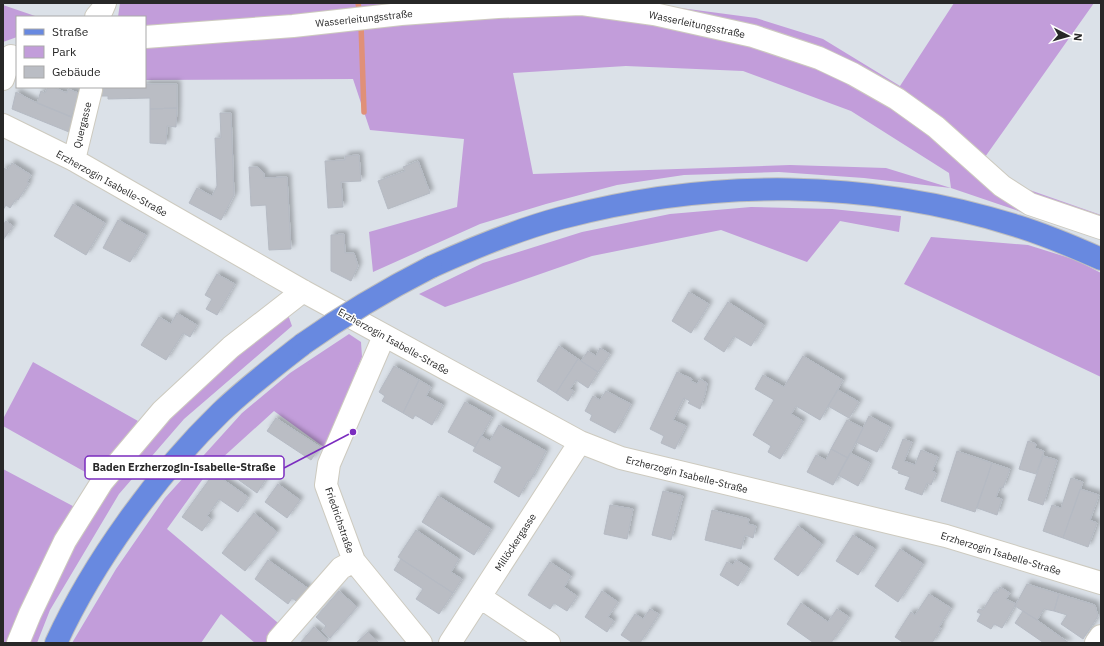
<svg xmlns="http://www.w3.org/2000/svg" width="1104" height="646" font-family="'IBM Plex Sans',sans-serif">
<style>
.green{fill:#c29dda;fill-rule:evenodd}
.lines{fill:none;stroke-linecap:round;stroke-linejoin:round}
.stream{stroke:#e09078;stroke-width:5.5}
.building{fill:#babdc4;stroke:#b5bac3;filter:url(#shadow)}
.minor-casing{stroke:#cdcabf;stroke-width:24}
.major-casing{stroke:#bebebe;stroke-width:24}
.minor{stroke:#fff;stroke-width:22}
.major{stroke:#6889e0;stroke-width:22}
.major-bridge-casing{stroke:#bebebe;stroke-width:24;stroke-linecap:butt}
.major-bridge{stroke:#6889e0;stroke-width:22}
.labels{text-anchor:middle;stroke-width:3;stroke-linejoin:round;paint-order:stroke}
.street-label{font-size:10px;fill:#282828;stroke:#fff}
.leader{fill:none;stroke:#7b2cbf;stroke-width:1.5}
.callout-dot{fill:#7b2cbf;stroke:#fff;stroke-width:1.5}
.callout{fill:#fff;stroke:#7b2cbf;stroke-width:1.5}
.callout-label{font-size:11px;text-anchor:middle;font-weight:bold;fill:#282828}
</style>
<defs>
<filter id="shadow"><feDropShadow dx="3.5" dy="-3.5" stdDeviation="2" flood-color="#0004"/></filter>
</defs>
<rect width="100%" height="100%" fill="#dbe1e8"/>
<path class="green" d="M120 3H643L756 18 823 39 900 86 954 3H1094L985 157 1021 187 1101 215V225L1080 232 951 188 864 178 779 172 684 175 617 185 546 204 480 224 373 272 369 232 457 207 464 139 370 130 353 79 145 80V17H118ZM626 66 743 71 851 111 949 173 951 188 886 168 790 165 533 174 513 73Z
M3 5 38 17H17V37L3 42Z
M751 207 832 209 901 216 899 232 840 221 807 262 721 230 592 256 445 307 419 294 483 263 582 232 670 214Z
M931 237 1028 245 1076 260 1101 273V377L904 284Z
M286 309 292 326 184 419 119 494 50 610 37 643H3V469L86 513 163 412Z
M349 334 361 342 362 357 325 448 274 411 210 469 167 529 284 628 272 643H255L221 614 201 643H72L116 569 165 498 242 413 290 373Z
M33 362 138 421 94 477 3 426V419Z"/>
<g class="lines">
<path class="stream" d="M358 3 360 14
M361 24 364 112"/>
</g>
<path class="building" d="M145 84H177V108L150 109V98L108 99V96H98V87H145Z
M48 87H53L67 93 68 89 81 94 71 117 37 103 41 91 45 93Z
M16 92 33 101 77 119 74 134 12 109Z
M177 108 176 127 167 126 166 144 150 143V109Z
M220 113H231L234 195 221 220 189 203 197 188 212 196 217 186 215 138H221Z
M359 155 361 181 341 182 343 207 328 208 325 161 345 160V156Z
M418 161 430 193 388 209 378 181 405 171 403 167Z
M12 163 31 175 27 182 29 183 18 200 16 199 10 208 6 205 3 210V168L8 170Z
M249 167H257L264 173V178L287 177 291 249 269 250 266 205 251 206Z
M73 204 105 223 86 255 54 236Z
M118 220 146 235 130 262 103 248Z
M6 221 13 226 3 240V225Z
M344 234 345 253H354L358 266 351 281 331 271V235Z
M217 274 235 284 217 315 206 309 212 299 205 295Z
M689 292 709 304 691 333 672 321Z
M728 302 764 325 751 346 734 336 724 352 704 339Z
M177 313 197 325 190 337 183 333 166 360 141 345 159 317 171 324Z
M559 346 578 359 556 393 537 381Z
M600 348 610 354 598 372 581 361 588 351 596 356Z
M803 356 843 380 820 420 796 406 791 414 803 421 780 459 768 452 771 446 753 435 774 400 755 389 763 375 784 387Z
M578 359 598 372 588 388 576 380 570 389 574 391 568 401 556 393Z
M394 366 419 380 403 413 382 401 385 396 379 392Z
M677 372 692 379 691 381 697 384 700 379 707 383 705 394 700 409 688 403 690 401 684 398 673 420 686 426 675 449 661 443 664 436 650 429Z
M419 380 431 387 426 396 443 405 432 425 415 415 413 419 403 413Z
M838 390 859 402 849 418 828 406Z
M606 391 631 404 615 433 590 420 592 415 585 411 593 396 600 400Z
M465 402 492 417 475 447 448 432Z
M869 416 890 427 877 452 856 442Z
M276 418 320 447 311 460 267 431Z
M847 420 863 428 848 458 831 449Z
M499 425 546 451 530 481 528 480 519 497 494 482 502 467 473 451 481 436 490 441Z
M903 439 912 442 904 461 915 465 921 450 938 457 932 471 936 473 931 485 927 483 922 495 905 489 910 477 898 473 899 471 892 468Z
M1028 441 1036 444 1035 448 1044 451 1036 474 1019 469Z
M831 449 848 458 833 485 807 472 816 455 826 460Z
M957 451 992 463 975 512 941 501Z
M850 453 870 463 858 486 838 475Z
M1043 456 1057 460 1043 505 1028 500Z
M247 462 267 477 257 493 236 478Z
M992 463 1010 469 1003 488 1000 487 996 497 1002 499 997 515 977 508Z
M214 473 248 497 238 512 219 499 207 516 211 519 202 531 182 517Z
M1071 478 1083 482 1063 538 1043 531 1052 505 1061 508Z
M278 484 300 500 287 518 265 502Z
M1080 489 1099 495 1090 520 1097 523 1088 547 1063 538Z
M663 491 683 496 671 540 652 535Z
M438 496 491 529 474 555 422 522Z
M610 505 633 509 627 539 604 534Z
M712 510 749 519 748 524 756 526 753 538 745 535 741 549 705 540Z
M254 513 277 532 245 571 222 553Z
M798 526 822 544 798 576 774 559Z
M416 530 459 559 451 572 462 579 453 593 398 557Z
M853 535 875 549 858 575 836 561Z
M900 549 923 564 898 602 875 586Z
M401 559 453 593 439 614 416 599 423 589 394 570Z
M268 560 309 589 299 603 292 598 288 604 255 579Z
M736 560 749 568 738 586 720 575 727 562 733 565Z
M550 562 571 576 564 587 577 596 567 611 554 603 550 609 528 595Z
M1027 584 1059 594 1054 611 1044 609 1037 620 1015 606Z
M1000 587 1010 593 1006 599 1016 604 1002 628 994 624 991 629 977 621 981 614 977 612 979 609 983 610 994 592 997 593Z
M339 591 357 607 330 638 322 631 326 626 316 617Z
M602 591 618 602 608 617 614 621 607 632 585 617Z
M929 594 951 608 939 627 941 628 932 643H904L895 637 911 612 915 615Z
M1059 594 1095 605 1098 616 1083 639 1061 624 1067 615 1054 611Z
M801 603 828 622 837 609 849 617 831 643H814L787 624Z
M650 609 659 614 640 643H633L621 635 635 614 643 619Z
M1023 611 1037 620 1069 643H1044L1015 623Z
M314 627 328 640 325 643H300Z
M368 632 379 643H356Z"/>
<g class="lines">
<g class="minor-casing">
<path id="minor" d="M96 17 102 10 105 3
M145 37 293 26 401 14 498 7 582 4 654 14 753 36 819 58 853 74 897 99 936 127 1002 186 1030 204 1101 228
M3 79 11 56
M3 125 74 160 303 291 580 442 621 458 946 536 1101 583
M74 160 91 90
M384 336 329 464 326 485 354 561 421 643
M480 597 549 643
M278 640 341 568 354 561
M18 643 30 614 65 541 102 482 162 411 231 347 303 291
M450 643 580 442
M1096 643 1101 636"/>
</g>
<g class="major-casing">
<path id="major" d="M431 267C473 248 516 230 561 218 712 178 867 179 1017 226 1046 235 1074 247 1101 259
M56 643C93 562 157 474 221 412 247 387 275 366 303 344"/>
</g>
<use href="#minor" class="minor"/>
<use href="#major" class="major"/>
<g class="major-bridge-casing">
<path id="major-bridge" d="M303 344C344 315 386 290 431 267"/>
</g>
<use href="#major-bridge" class="major-bridge"/>
</g>
<g class="labels">
<g class="street-label">
<text transform="translate(364 18) rotate(-6)" y="4">Wasserleitungsstraße</text>
<text transform="translate(697 24) rotate(12)" y="4">Wasserleitungsstraße</text>
<text transform="translate(82 125) rotate(-76)" y="4">Quergasse</text>
<text transform="translate(112 183) rotate(29)" y="4">Erzherzogin Isabelle-Straße</text>
<text transform="translate(394 341) rotate(29)" y="4">Erzherzogin Isabelle-Straße</text>
<text transform="translate(687 474) rotate(14)" y="4">Erzherzogin Isabelle-Straße</text>
<text transform="translate(340 520) rotate(71)" y="4">Friedrichstraße</text>
<text transform="translate(515 542) rotate(-57)" y="4">Millöckergasse</text>
<text transform="translate(1001 553) rotate(17)" y="4">Erzherzogin Isabelle-Straße</text>
</g>
</g>
<path class="leader" d="M353 432L284 468"/>
<circle class="callout-dot" cx="353" cy="432" r="4"/>
<rect class="callout" x="85" y="456" width="199" height="23" rx="4"/>
<g class="callout-label">
<text x="184" y="471">Baden Erzherzogin-Isabelle-Straße</text>
</g>
<rect width="1104" height="646" fill="none" stroke="#282828" stroke-width="8"/>
<rect x="16" y="16" width="130" height="72" fill="#ffffff" stroke="#a9a9a9"/>
<rect x="24" y="29" width="20" height="6" fill="#6889e0" stroke="#a9a9a9"/>
<text x="52" y="36" font-size="12" fill="#282828">Straße</text>
<rect x="24" y="46" width="20" height="12" fill="#c29dda" stroke="#a9a9a9"/>
<text x="52" y="56" font-size="12" fill="#282828">Park</text>
<rect x="24" y="66" width="20" height="12" fill="#babdc4" stroke="#a9a9a9"/>
<text x="52" y="76" font-size="12" fill="#282828">Gebäude</text>
<g transform="translate(1068 36) rotate(96)" stroke="#ffffff" stroke-width="3" paint-order="stroke">
<path d="M0-3L7 15L0 10L-7 15Z" fill="#282828"/>
<text y="-6" font-size="11" font-weight="bold" text-anchor="middle" fill="#282828">N</text>
</g>
</svg>
